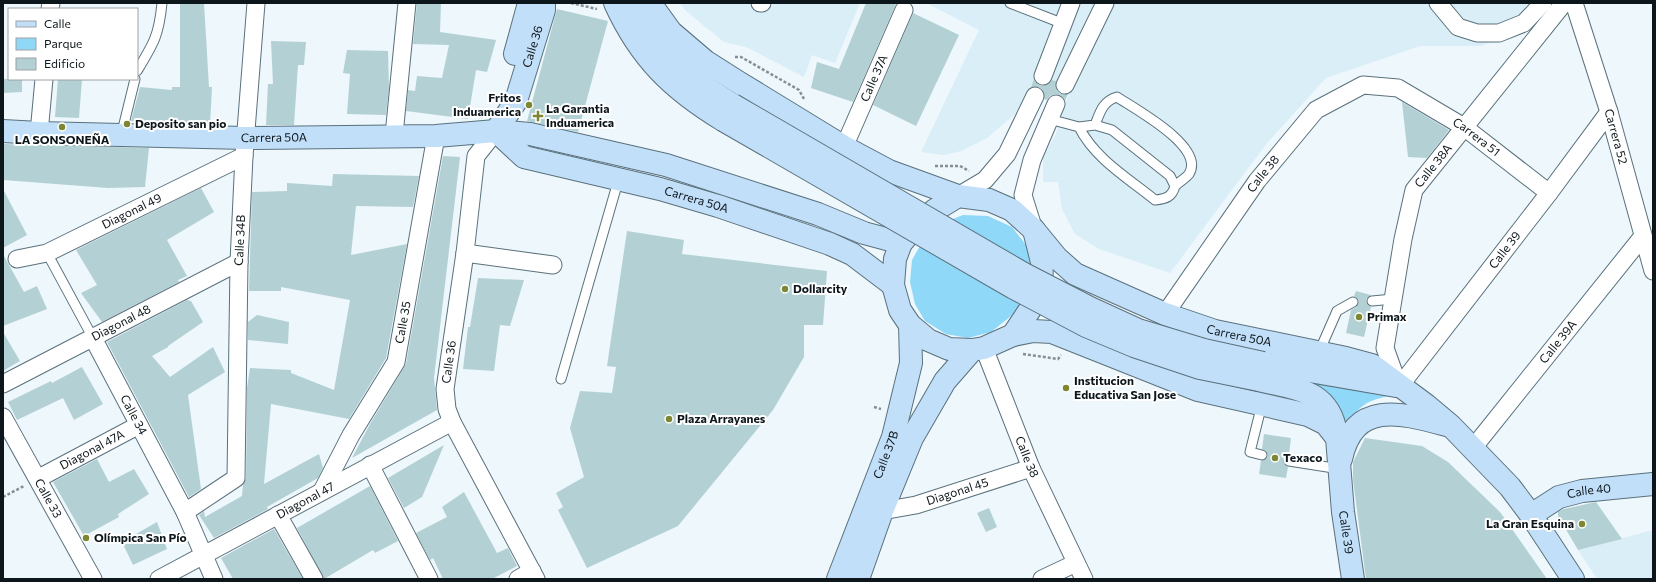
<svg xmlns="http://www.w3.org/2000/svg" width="1656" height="582" font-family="Commissioner,sans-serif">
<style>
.built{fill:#d9eef7}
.green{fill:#8fd8f8}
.building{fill:#b3d1d4}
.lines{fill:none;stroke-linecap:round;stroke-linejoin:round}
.lane-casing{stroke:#5a717c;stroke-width:11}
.street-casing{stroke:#5a717c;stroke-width:19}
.secondary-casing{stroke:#5a717c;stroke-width:24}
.path{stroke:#858f94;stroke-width:2.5;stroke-dasharray:3 2;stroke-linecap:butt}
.lane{stroke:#fff;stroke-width:9}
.street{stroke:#fff;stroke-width:17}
.secondary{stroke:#c2dff9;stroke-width:22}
.secondary-bridge-casing{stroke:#5a717c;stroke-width:24;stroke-linecap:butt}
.secondary-bridge{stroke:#c2dff9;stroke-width:22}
.poi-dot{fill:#7d8733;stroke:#fff;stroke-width:1.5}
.labels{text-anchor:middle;stroke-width:4;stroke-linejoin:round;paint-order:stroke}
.street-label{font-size:12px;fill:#0d161b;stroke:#fff}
.poi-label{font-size:12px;font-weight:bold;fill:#0d161b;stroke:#fff;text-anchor:start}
</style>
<rect width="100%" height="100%" fill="#edf7fc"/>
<path class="built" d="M680 3H860L835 63 812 55 804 77 746 47 724 42 685 10Z
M926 3H1555L1531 29 1480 46H1420L1326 78 1267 143 1170 273 1099 249 1075 234 1062 209 1058 182H1043V157L1056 134 1071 87 1036 74 1029 93 1014 115 987 138 961 151 944 155 921 152 979 30Z
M1653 530V579H1597L1578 550Z"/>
<path class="green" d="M963 215 988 216 1012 227 1026 245 1032 265 1022 302 1011 316 991 332 968 338 946 334 925 321 915 304 910 282 912 260 925 237 940 224Z
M1312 383 1389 396C1364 401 1358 407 1345 429Z"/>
<path class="building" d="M180 3H204L209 87H212L210 125 131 121 140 87 172 90V87H180Z
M417 3H441L440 32 496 40 487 72 476 70 468 119 406 111 408 90 415 91 417 76 442 78 449 45 413 44Z
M866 3 896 4 853 102 811 88 817 62 839 69Z
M557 9 608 21 578 132 527 121Z
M913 13 959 35 916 126 873 105Z
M271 41 306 42 304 65H298L294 125H266L268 84H273Z
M347 50 388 51 389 88 386 115 347 114 350 74 343 73Z
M3 79H22V92L3 93Z
M58 79H82L79 118 55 117Z
M1034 79 1039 85 1044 86 1052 80 1056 81 1057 91 1061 94H1068L1065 101 1060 95 1055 94 1050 96 1047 100 1044 99 1043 90 1039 87H1031Z
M1402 102 1449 130 1427 158 1408 157Z
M3 144 149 148 145 187 108 188 3 180Z
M443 156 460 157 434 378 437 410 352 458 370 424 406 364Z
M333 174 419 176 413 207 356 206 351 255 407 244 386 358 349 419 271 404 264 484 319 454 323 468 318 478 267 507 268 509 214 538 199 515 204 511 205 517 242 496 243 485 246 478 247 388 250 368 291 370V373L334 390 350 300 281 287V291H249L252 192 287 191V183L332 186Z
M201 188 214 212 167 240 187 276 178 280 179 282 102 322 81 293 97 285 76 250Z
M3 189 27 235 3 248Z
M627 231 684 240 682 254 827 271 823 325H804V357L773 410 678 526 587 568 558 510 563 507 556 493 584 477 570 428 580 391 612 393 616 367 607 366Z
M3 254 24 292 37 286 47 309 3 326Z
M478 278 524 280 510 326 500 325 494 371 463 369 468 327H470Z
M1356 291 1371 295 1366 299 1367 304 1371 307 1364 337 1346 333 1351 310 1356 307 1359 302 1358 299 1354 296Z
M187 300 191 301 203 322 168 346V347L152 356 170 377 213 347 225 372 188 395 201 489 189 497 107 342Z
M257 315 289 322 288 344 248 340V322Z
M3 332 20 361 3 371Z
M82 367 103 404 74 420 63 398 17 420 8 402 51 381 52 383Z
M1264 434 1291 438 1289 455 1285 457 1283 460 1285 465 1288 467 1286 478 1259 474 1261 461 1266 459 1268 456 1266 451 1262 449Z
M1365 438 1422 446 1448 462 1500 512 1547 579H1366L1353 480V462Z
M444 445 422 497 404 508 388 478Z
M97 459 109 482 134 469 149 494 118 514 119 517 84 536 53 482Z
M370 486 398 541 375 553 373 550 324 579 297 528Z
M464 492 497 553 508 548 517 566 492 579H443L433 558 430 560 416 533 447 517 442 507Z
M1596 502 1622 539 1578 550 1558 516V512L1564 509Z
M989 508 997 527 986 532 977 513Z
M157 522 167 549 133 565 122 542Z
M274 529 303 579H233L221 558Z"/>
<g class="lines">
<g class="lane-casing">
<path id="lane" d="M1010 3 1064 24
M137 71C154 43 159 35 162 3
M1049 119 1079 127C1095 159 1128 178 1155 200 1166 199 1172 197 1175 186L1170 176 1112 130 1095 125 1079 127
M1095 125C1100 112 1103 101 1117 97 1135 109 1206 147 1189 174 1186 178 1179 182 1175 186
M121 136 135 79
M47 253 93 338
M1372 301 1393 299
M1319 352 1337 311 1353 302
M561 379 619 178
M1262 455 1250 452 1262 404
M1289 461 1340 469"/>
</g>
<g class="street-casing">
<g id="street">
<path d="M760 3H762"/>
<path d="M1438 3 1458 27 1477 33H1499L1524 23 1543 3"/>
<path id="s1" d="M1574 3 1609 112 1653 271"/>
<path d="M50 9 51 3"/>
<path d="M1043 76 1071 3"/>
<path d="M1065 85 1105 3"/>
<path d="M496 131 476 156 465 253 445 389 447 409 452 422 536 579"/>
<path d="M39 133 44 79"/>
<path d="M394 135 407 3"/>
<path id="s2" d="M844 147 904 10"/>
<path d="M958 196 985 180 1007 154 1035 96"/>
<path d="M1034 230 1023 195 1032 160 1056 104"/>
<path d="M465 253 553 265"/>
<path id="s3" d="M17 259 47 253 244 156"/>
<path id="s4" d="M1165 314 1257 181 1316 110 1363 85 1398 88 1464 127 1549 193"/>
<path id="s5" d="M93 338 185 512 214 579"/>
<path id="s6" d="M984 348 1031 468 1084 579"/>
<path id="s7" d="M3 384 239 262"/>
<path id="s8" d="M1399 387 1385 348 1403 239 1414 190 1564 3"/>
<path id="s9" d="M1399 387 1549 193 1609 112"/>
<path id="s10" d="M3 417 93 579"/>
<path id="s11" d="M1473 448 1643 236"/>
<path d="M370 465 429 579"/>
<path id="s12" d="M39 478 139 425"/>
<path id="s13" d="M322 491 351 435 396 362 436 136"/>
<path id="s14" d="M882 511 916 505 1031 468"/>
<path id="s15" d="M185 512 236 478 239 262 244 156 256 3"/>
<path d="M278 515 314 579"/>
<path id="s16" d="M159 579 452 422"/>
<path d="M518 579 532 571"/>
<path d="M1042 579 1076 563"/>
</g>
</g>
<g class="secondary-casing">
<g id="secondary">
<path d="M615 3C640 58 672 89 723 120"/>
<path d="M650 3 671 32 705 61 738 82 844 147 889 171 958 196"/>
<path d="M637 7C649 26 659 48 675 63 692 79 713 92 733 105"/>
<path d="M515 54 529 3"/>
<path id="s17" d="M3 131 39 133 245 138 436 136 496 131 530 134 666 165 818 214 864 233 901 243"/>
<path id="s18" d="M496 131 524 157 660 189 718 206 830 244 852 254 893 285"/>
<path id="s19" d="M496 131 516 101 544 10V3"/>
<path d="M958 196 989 200 1012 210 1034 230 1042 262 1041 293 1013 335 984 348 972 350 949 349 928 340 910 325 900 310 893 285 895 259 901 243 915 227 935 210Z"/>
<path id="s20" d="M1034 230 1057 258 1075 274 1165 314 1215 331 1346 358 1372 365 1426 405 1451 426 1510 487 1531 515 1573 579"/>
<path id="s21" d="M1013 335 1033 331 1052 332 1198 390 1308 415 1326 424 1337 438 1343 512 1353 579"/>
<path d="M1263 363 1396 386"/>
<path d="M1259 380C1295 389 1329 389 1336 433"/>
<path d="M1341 459C1354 399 1402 413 1446 425"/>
<path id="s22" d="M1531 515 1559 497 1582 491 1653 484"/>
<path id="s23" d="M838 579 893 437 911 363 910 325"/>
<path d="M858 579 882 511 912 438 945 381 972 350"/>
</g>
</g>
<path class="path" d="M571 3 597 9
M735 57H741L799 90 804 99
M935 166H960L969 171
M1023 354 1058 359 1061 355
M874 407 881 409
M3 497 24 486"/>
<use href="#lane" class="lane"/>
<use href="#street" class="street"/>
<use href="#secondary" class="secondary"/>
<g class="secondary-bridge-casing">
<path id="secondary-bridge" d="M733 105 1024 274 1090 308 1138 330 1204 350 1263 363
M723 120 1014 288 1086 326 1134 346 1200 368 1259 380"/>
</g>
<use href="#secondary-bridge" class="secondary-bridge"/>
</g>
<g class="poi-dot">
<circle cx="529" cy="105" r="4"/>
<path d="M536 110h4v4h4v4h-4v4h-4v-4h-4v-4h4z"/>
<circle cx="127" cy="124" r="4"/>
<circle cx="62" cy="127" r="4"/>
<circle cx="785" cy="289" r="4"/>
<circle cx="1359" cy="317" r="4"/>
<circle cx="1066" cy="388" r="4"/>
<circle cx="669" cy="419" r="4"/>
<circle cx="1275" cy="458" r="4"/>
<circle cx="1582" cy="524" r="4"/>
<circle cx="86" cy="538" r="4"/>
</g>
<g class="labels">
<g class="street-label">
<text dy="4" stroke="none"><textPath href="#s19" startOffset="93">Calle 36</textPath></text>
<text dy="4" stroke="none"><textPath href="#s2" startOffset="75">Calle 37A</textPath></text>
<text dy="4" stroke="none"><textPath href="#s1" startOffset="140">Carrera 52</textPath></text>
<text dy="4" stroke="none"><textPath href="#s4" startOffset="435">Carrera 51</textPath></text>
<text dy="4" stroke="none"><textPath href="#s17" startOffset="271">Carrera 50A</textPath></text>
<text dy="4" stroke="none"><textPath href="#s8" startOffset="233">Calle 38A</textPath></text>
<text dy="4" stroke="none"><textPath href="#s4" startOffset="171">Calle 38</textPath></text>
<text dy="4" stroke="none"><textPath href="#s18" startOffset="216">Carrera 50A</textPath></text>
<text dy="4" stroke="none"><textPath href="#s3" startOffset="125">Diagonal 49</textPath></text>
<text dy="4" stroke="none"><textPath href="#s15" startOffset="299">Calle 34B</textPath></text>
<text dy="4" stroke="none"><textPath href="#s9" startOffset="173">Calle 39</textPath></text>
<text dy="4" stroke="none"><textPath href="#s13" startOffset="189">Calle 35</textPath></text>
<text dy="4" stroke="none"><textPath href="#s7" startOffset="133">Diagonal 48</textPath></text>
<text dy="4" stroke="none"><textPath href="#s20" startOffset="236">Carrera 50A</textPath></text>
<text dy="4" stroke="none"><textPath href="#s11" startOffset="136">Calle 39A</textPath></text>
<text transform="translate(449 362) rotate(-82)" y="4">Calle 36</text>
<text dy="4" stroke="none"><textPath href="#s5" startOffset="87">Calle 34</textPath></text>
<text dy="4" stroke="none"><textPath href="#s12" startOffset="60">Diagonal 47A</textPath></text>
<text dy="4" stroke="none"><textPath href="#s23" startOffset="133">Calle 37B</textPath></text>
<text dy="4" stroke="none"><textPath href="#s6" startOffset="117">Calle 38</textPath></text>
<text dy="4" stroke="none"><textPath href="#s14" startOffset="78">Diagonal 45</textPath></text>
<text dy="4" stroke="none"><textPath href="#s22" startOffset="64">Calle 40</textPath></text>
<text dy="4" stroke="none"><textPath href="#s10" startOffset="93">Calle 33</textPath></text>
<text dy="4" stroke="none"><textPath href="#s16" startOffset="166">Diagonal 47</textPath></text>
<text dy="4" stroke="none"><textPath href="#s21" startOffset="442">Calle 39</textPath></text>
</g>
<g class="poi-label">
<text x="521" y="102" text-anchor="end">Fritos<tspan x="521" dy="14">Induamerica</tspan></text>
<text x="546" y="113">La Garantia<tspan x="546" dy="14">Induamerica</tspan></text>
<text x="135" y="128">Deposito san pio</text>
<text x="62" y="144" text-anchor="middle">LA SONSONEÑA</text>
<text x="793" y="293">Dollarcity</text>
<text x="1367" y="321">Primax</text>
<text x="1074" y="385">Institucion<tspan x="1074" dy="14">Educativa San Jose</tspan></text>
<text x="677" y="423">Plaza Arrayanes</text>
<text x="1283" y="462">Texaco</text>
<text x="1574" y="528" text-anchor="end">La Gran Esquina</text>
<text x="94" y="542">Olímpica San Pío</text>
</g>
</g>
<rect width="1656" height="582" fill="none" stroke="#0d161b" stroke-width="8"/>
<rect x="8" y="8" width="130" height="72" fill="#ffffff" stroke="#9ea2a4"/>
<rect x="16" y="21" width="20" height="6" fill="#c2dff9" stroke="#9ea2a4"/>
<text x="44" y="28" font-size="12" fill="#0d161b">Calle</text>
<rect x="16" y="38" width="20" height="12" fill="#8fd8f8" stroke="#9ea2a4"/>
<text x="44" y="48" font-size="12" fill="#0d161b">Parque</text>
<rect x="16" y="58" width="20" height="12" fill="#b3d1d4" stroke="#9ea2a4"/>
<text x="44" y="68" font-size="12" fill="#0d161b">Edificio</text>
</svg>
